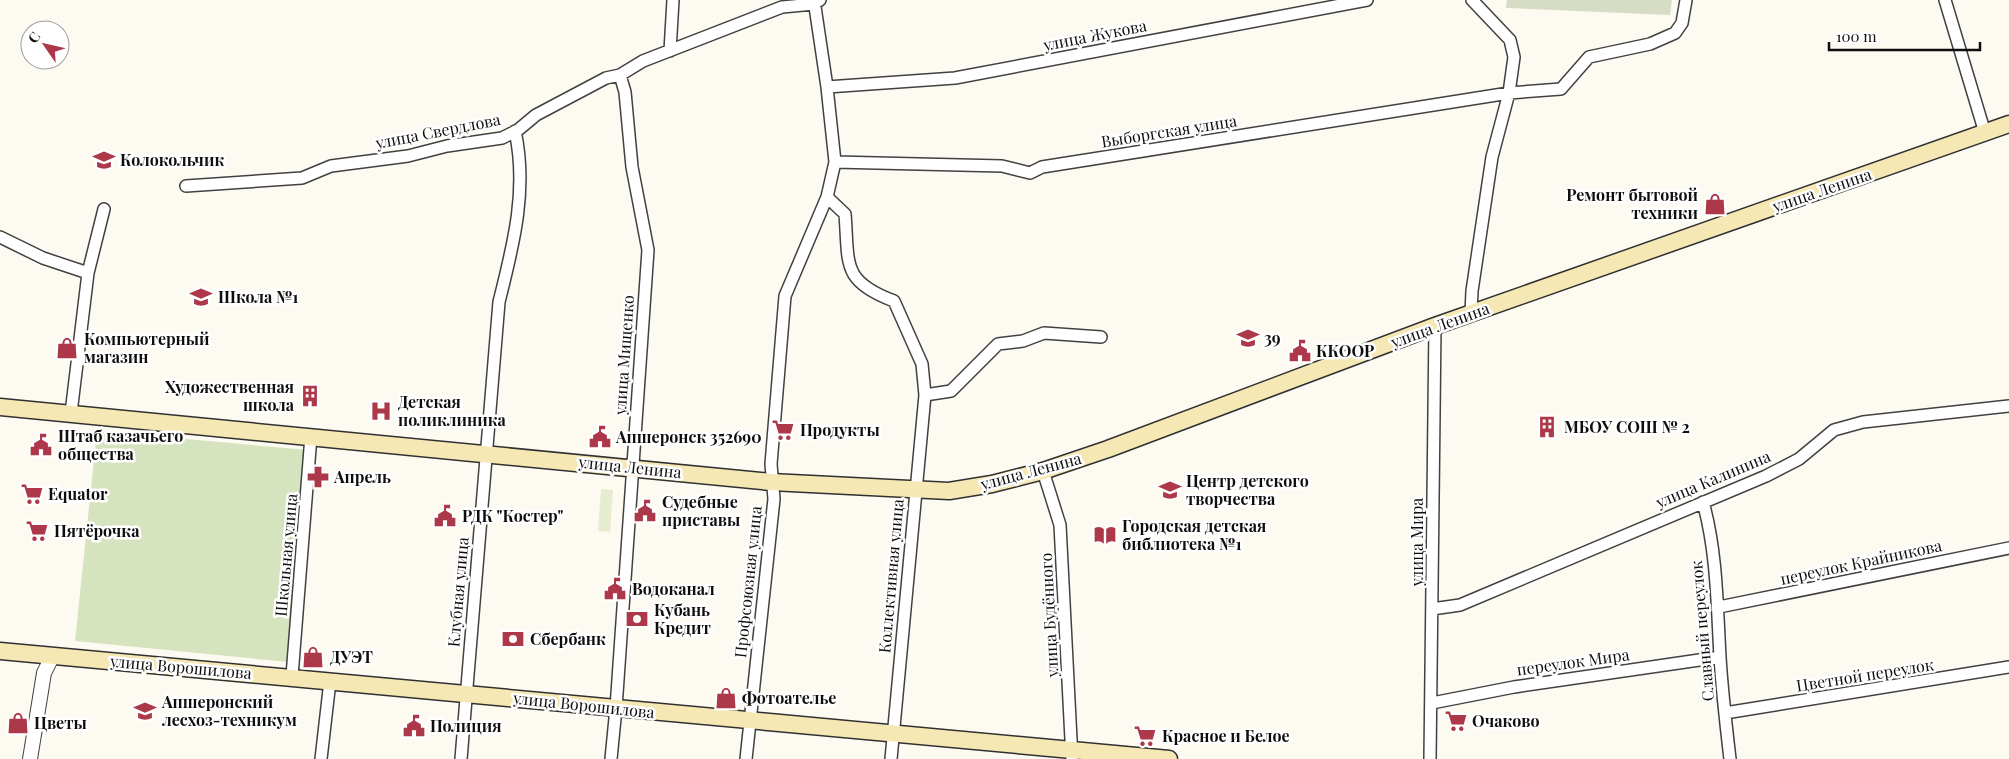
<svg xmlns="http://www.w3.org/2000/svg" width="2009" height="759" font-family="'Playfair Display',serif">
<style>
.green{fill:#d5e4bf}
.cemetery{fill:#d7ddc4}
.pitch{fill:#e5eccf}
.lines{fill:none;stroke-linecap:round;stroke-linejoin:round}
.minor-casing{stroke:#414141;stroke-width:14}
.tertiary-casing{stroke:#414141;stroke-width:16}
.secondary-casing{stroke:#303030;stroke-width:19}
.minor{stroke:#fff;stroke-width:11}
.tertiary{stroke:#fff;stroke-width:14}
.secondary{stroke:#f5e8b5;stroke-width:16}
.labels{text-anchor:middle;stroke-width:5;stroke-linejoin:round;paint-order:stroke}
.street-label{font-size:16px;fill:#0e0e0e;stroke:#fff}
.poi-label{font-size:16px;font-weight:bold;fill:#0e0e0e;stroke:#fff;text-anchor:start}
</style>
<rect width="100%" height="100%" fill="#fdfaf1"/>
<path class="green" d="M97 431 308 450 288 662 75 641Z"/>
<path class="cemetery" d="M1507 0H1672L1670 15 1506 8Z"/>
<path class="pitch" d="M601 489 613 490 610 532 598 531Z"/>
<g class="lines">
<g class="minor-casing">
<path id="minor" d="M1945 0 1985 133
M670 51 673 0
M827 87 955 78 1367 0
M835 162 1002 166 1030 173 1042 167 1509 93 1561 89 1589 57 1650 44 1675 33 1682 23 1686 0
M186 186 302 178 331 166 408 156 447 146 502 138 518 130 536 115 606 78 620 75 643 61 782 7 814 4 820 0
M827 197 845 214C849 264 841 281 894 301L922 364 925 395 891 759
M0 237 43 258 88 273
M1471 313 1472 291 1492 157 1509 93 1514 57 1510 40 1472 0
M925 395 951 391 998 344 1023 341 1044 333 1101 337
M71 413 88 273 104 209
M1043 471 1060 525 1072 759
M1703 502C1717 552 1717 605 1720 657 1722 691 1726 725 1730 759
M1719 607 2009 548
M1432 609 1460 605 1766 476 1799 459 1834 430 1863 422 2009 406
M292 676 311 436
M1432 703 1514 687 1720 657
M1725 713 2009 667
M321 759 330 681
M461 759 499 302C513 246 528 190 515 131
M611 759 616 708 648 250 632 167 625 92 620 75
M746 759 774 499 771 464 785 296 827 197 835 162 827 87 814 0
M1430 759 1435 326"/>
</g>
<g class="tertiary-casing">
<path id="tertiary" d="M30 759 44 673 53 655"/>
</g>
<g class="secondary-casing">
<path id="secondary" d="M0 407 771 482 949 491 992 484 1043 471 1108 449 1435 326 2009 124
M0 651 1169 759"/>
</g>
<use href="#minor" class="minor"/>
<use href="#tertiary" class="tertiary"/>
<use href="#secondary" class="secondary"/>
</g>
<defs>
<g id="school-bare" transform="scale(1.725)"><path d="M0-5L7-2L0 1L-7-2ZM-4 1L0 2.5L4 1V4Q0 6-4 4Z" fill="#ad3849" stroke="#fff" stroke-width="2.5" paint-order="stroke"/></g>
<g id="shop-bare" transform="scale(1.725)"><path d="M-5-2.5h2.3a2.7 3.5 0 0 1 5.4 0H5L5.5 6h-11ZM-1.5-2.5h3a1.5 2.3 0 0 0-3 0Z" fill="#ad3849" stroke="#fff" stroke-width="2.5" paint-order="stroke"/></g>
<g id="civic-bare" transform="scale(1.725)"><path d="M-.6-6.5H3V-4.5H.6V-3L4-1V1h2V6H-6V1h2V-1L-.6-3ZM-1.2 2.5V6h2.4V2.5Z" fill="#ad3849" stroke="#fff" stroke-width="2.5" paint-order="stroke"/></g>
<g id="building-bare" transform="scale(1.725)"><path d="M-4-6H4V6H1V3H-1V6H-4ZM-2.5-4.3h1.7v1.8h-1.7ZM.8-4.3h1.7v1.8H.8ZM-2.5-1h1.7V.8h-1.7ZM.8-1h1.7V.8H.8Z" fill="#ad3849" stroke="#fff" stroke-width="2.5" paint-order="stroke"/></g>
<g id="hospital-bare" transform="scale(1.725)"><path d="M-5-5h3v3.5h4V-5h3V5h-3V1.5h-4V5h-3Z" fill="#ad3849" stroke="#fff" stroke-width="2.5" paint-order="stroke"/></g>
<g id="supermarket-bare" transform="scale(1.725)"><path d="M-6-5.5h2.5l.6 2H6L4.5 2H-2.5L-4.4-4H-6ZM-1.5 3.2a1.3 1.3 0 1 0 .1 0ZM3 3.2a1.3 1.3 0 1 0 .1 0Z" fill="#ad3849" stroke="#fff" stroke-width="2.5" paint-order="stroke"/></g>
<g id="pharmacy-bare" transform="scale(1.725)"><path d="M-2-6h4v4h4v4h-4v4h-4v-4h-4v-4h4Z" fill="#ad3849" stroke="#fff" stroke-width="2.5" paint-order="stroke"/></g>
<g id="library-bare" transform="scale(1.725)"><path d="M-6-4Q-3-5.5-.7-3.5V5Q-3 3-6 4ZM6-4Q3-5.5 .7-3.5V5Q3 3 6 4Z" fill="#ad3849" stroke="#fff" stroke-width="2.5" paint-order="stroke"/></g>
<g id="bank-bare" transform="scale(1.725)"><path d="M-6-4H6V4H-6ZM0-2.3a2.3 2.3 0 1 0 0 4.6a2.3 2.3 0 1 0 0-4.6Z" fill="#ad3849" stroke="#fff" stroke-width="2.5" paint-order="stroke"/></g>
<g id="university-bare" transform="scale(1.725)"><path d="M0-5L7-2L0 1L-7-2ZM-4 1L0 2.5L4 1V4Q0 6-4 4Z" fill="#ad3849" stroke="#fff" stroke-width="2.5" paint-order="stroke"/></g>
</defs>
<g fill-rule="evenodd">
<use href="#school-bare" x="104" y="160"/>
<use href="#shop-bare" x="1715" y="204"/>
<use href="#school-bare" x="201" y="297"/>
<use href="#school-bare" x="1248" y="338"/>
<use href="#shop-bare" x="67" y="348"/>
<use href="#civic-bare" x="1300" y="351"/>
<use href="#building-bare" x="310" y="396"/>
<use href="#hospital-bare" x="381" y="411"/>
<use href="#building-bare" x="1547" y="427"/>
<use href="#supermarket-bare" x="783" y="430"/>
<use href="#civic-bare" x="600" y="437"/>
<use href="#civic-bare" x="41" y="445"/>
<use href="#pharmacy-bare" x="318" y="477"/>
<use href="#school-bare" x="1170" y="490"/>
<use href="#supermarket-bare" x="32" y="494"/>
<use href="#civic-bare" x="645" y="511"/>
<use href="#civic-bare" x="445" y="516"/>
<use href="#supermarket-bare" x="37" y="531"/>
<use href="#library-bare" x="1105" y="535"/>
<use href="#civic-bare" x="615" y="589"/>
<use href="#bank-bare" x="637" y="619"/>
<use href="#bank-bare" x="513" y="639"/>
<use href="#shop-bare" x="313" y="657"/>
<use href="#shop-bare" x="726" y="698"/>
<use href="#university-bare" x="145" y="711"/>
<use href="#supermarket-bare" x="1456" y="721"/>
<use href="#shop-bare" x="18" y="723"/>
<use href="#civic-bare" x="414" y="726"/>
<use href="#supermarket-bare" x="1145" y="736"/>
</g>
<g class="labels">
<g class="street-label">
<text transform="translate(1095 35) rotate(-11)" y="6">улица Жукова</text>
<text transform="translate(438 131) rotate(-11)" y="6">улица Свердлова</text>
<text transform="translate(1169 131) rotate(-9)" y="6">Выборгская улица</text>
<text transform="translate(1822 190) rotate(-19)" y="6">улица Ленина</text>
<text transform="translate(1440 325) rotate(-20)" y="6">улица Ленина</text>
<text transform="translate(624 355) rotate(-86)" y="6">улица Мищенко</text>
<text transform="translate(630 467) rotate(6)" y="6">улица Ленина</text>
<text transform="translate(1031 471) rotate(-15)" y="6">улица Ленина</text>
<text transform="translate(1713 479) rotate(-23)" y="6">улица Калинина</text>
<text transform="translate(1417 542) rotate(-90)" y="6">улица Мира</text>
<text transform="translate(286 555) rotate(-85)" y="6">Школьная улица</text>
<text transform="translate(1861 562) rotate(-12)" y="6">переулок Крайникова</text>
<text transform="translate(891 576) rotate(-85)" y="6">Коллективная улица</text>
<text transform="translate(748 582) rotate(-84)" y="6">Профсоюзная улица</text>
<text transform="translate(458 592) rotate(-85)" y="6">Клубная улица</text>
<text transform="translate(1049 615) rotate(-93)" y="6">улица Будённого</text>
<text transform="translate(1702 631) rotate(-95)" y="6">Славный переулок</text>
<text transform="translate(1573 662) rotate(-8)" y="6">переулок Мира</text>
<text transform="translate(181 667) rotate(5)" y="6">улица Ворошилова</text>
<text transform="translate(1865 675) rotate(-9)" y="6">Цветной переулок</text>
<text transform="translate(584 705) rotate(6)" y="6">улица Ворошилова</text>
</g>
<g class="poi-label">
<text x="120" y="166">Колокольчик</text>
<text x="1698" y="201" text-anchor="end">Ремонт бытовой<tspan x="1698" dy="18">техники</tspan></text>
<text x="218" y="303">Школа №1</text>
<text x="1264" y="344">39</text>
<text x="84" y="345">Компьютерный<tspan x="84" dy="18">магазин</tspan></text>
<text x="1316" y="357">ККООР</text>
<text x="294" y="393" text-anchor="end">Художественная<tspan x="294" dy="18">школа</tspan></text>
<text x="398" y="408">Детская<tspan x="398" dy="18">поликлиника</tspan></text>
<text x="1564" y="433">МБОУ СОШ № 2</text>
<text x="800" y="436">Продукты</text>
<text x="58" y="442">Штаб казачьего<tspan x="58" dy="18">общества</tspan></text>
<text x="616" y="443">Апшеронск 352690</text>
<text x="334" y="483">Апрель</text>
<text x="1186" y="487">Центр детского<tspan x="1186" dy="18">творчества</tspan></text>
<text x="48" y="500">Equator</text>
<text x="662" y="508">Судебные<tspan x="662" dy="18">приставы</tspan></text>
<text x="462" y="522">РДК "Костер"</text>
<text x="1122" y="532">Городская детская<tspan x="1122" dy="18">библиотека №1</tspan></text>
<text x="54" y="537">Пятёрочка</text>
<text x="632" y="595">Водоканал</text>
<text x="654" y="616">Кубань<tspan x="654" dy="18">Кредит</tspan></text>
<text x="530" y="645">Сбербанк</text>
<text x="330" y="663">ДУЭТ</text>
<text x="742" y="704">Фотоателье</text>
<text x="162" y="708">Апшеронский<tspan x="162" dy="18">лесхоз-техникум</tspan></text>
<text x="1472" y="727">Очаково</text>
<text x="34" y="729">Цветы</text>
<text x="430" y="732">Полиция</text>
<text x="1162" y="742">Красное и Белое</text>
</g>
</g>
<g transform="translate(45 45) rotate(304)"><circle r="24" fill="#ffffff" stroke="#9f9f9f"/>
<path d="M0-4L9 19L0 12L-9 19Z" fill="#ad3849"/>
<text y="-8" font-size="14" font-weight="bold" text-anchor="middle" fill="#0e0e0e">С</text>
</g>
<path d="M1829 42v8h151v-8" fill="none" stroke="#0e0e0e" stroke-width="2.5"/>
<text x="1836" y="42" font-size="15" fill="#0e0e0e" stroke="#ffffff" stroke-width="4" paint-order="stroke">100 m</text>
</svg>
